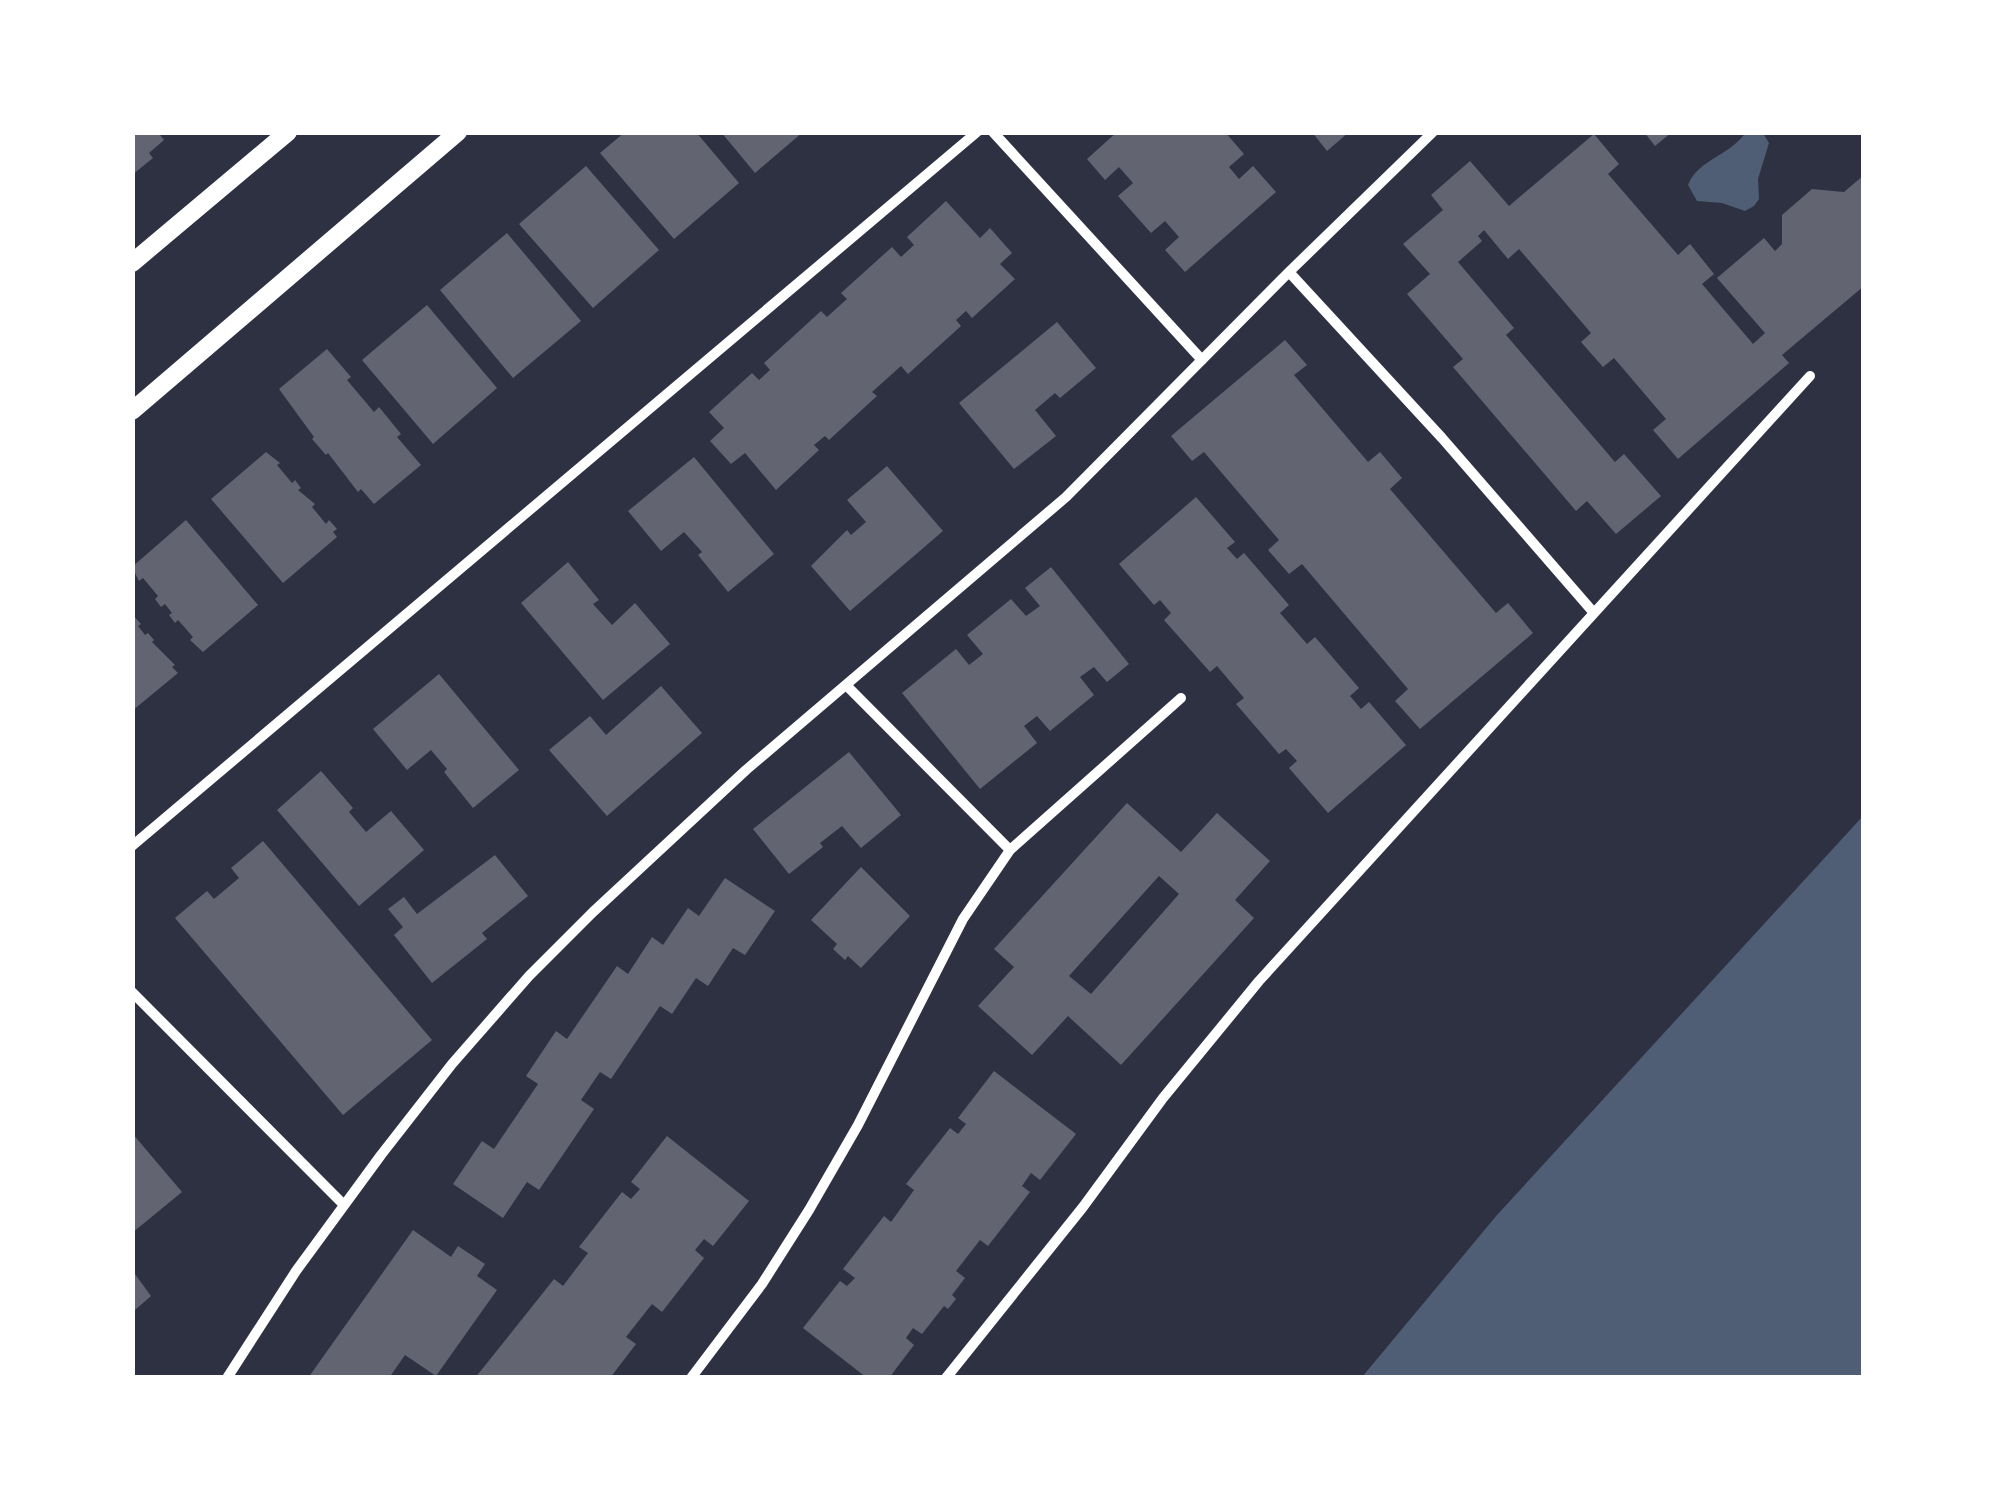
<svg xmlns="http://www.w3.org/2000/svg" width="1996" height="1510" font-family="Roboto,sans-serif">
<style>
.water{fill:#4f5d75}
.building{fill:#626471;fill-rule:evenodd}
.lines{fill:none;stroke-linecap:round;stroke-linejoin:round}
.minor{stroke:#fff;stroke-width:10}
.tertiary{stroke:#fff;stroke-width:18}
</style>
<rect width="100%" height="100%" fill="#2d3142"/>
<path class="water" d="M1746 132 1763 133 1769 143 1758 179 1759 199 1754 206 1745 211 1722 203 1697 201 1688 185C1698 159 1730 156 1746 132Z
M1863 816V1377H1362L1497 1215Z"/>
<path class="building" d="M132 132H158L164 140 149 153 153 158 132 175Z
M625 132H696L739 183 674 239 600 153Z
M721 132H803L755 173Z
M1117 132H1225L1244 154 1229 167 1239 179 1253 166 1276 192 1185 272 1165 250 1179 237 1165 221 1151 233 1118 196 1133 183 1119 167 1105 180 1087 159Z
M1312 132H1349L1327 151Z
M1644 132H1672L1655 146Z
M1594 134 1619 164 1608 174 1678 255 1690 244 1714 274 1702 284 1753 344 1765 333 1717 278 1764 238 1775 251 1782 244V215L1812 189 1844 192 1864 175V286L1782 355 1789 363 1678 459 1653 430 1666 419 1614 358 1603 367 1581 342 1591 333 1519 249 1508 259 1484 230 1478 236 1482 241 1458 262 1514 328 1506 335 1615 462 1624 454 1661 496 1616 534 1587 501 1576 511 1453 367 1463 359 1407 294 1430 274 1403 244 1443 210 1431 195 1470 161 1509 206Z
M586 166 659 250 593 308 519 224Z
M946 201 980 238 990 228 1012 253 1000 264 1015 279 972 318 966 311 956 320 961 326 908 374 901 366 872 392 877 396 829 440 825 436 814 445 819 450 776 490 745 453 731 464 710 441 724 428 709 412 752 373 759 380 770 370 764 363 821 311 827 317 847 299 841 293 892 247 901 257 914 245 907 237Z
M507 233 581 321 513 378 440 290Z
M427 305 497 388 433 444 362 360Z
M1057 322 1096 368 1060 398 1055 393 1035 410 1056 436 1014 469 959 403Z
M1285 340 1307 365 1294 375 1368 462 1380 452 1402 478 1390 489 1496 613 1508 603 1533 633 1420 729 1395 701 1408 689 1302 564 1289 574 1268 550 1279 540 1204 452 1192 461 1171 436Z
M327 349 351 377 347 380 374 412 379 407 401 434 397 437 421 465 374 504 361 489 358 492 328 453 326 455 312 439 314 437 279 389Z
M266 452 280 463 277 465 292 483 295 480 301 488 298 490 315 504 312 507 326 524 329 520 337 529 333 532 337 537 283 583 211 499Z
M694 457 774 554 728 592 698 555 702 552 684 532 661 551 628 511Z
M887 466 943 531 850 611 811 566 847 530 851 535 866 522 847 500Z
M1196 497 1235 542 1227 548 1237 559 1244 553 1289 605 1280 613 1307 644 1315 637 1359 688 1350 696 1361 709 1369 702 1406 745 1328 813 1289 768 1297 761 1286 749 1279 754 1236 704 1244 698 1217 666 1210 672 1164 620 1171 613 1160 600 1154 605 1119 564Z
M186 520 258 605 203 652 190 640 193 637 178 620 175 623 169 615 172 613 165 604 161 607 155 599 158 596 143 578 139 581 132 567Z
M568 562 599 600 593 604 612 625 635 603 670 644 603 700 521 603Z
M1051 567 1129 664 1107 682 1094 667 1080 677 1094 695 1050 731 1037 716 1024 726 1037 743 980 789 902 693 956 649 969 665 983 654 967 635 1011 599 1026 616 1040 606 1025 588Z
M132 614 141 624 138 626 145 635 148 633 154 640 152 642 175 665 172 667 178 673 132 711Z
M439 674 519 770 473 808 444 772 447 769 431 750 407 770 373 729Z
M661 686 702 733 607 816 549 750 590 716 606 735Z
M849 752 901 815 861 848 842 826 820 843 823 847 789 874 753 829Z
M321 771 353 808 349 812 366 832 391 811 424 850 359 906 277 810Z
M1127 803 1181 852 1217 813 1270 861 1235 900 1254 918 1121 1065 1068 1016 1032 1055 978 1006 1014 967 994 949ZM1159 876 1179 894 1091 994 1069 976Z
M263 841 432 1040 343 1115 175 918 207 891 214 899 239 878 231 868Z
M495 855 528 896 482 933 487 939 432 983 394 935 403 927 388 909 404 897 417 914Z
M861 867 910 916 861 968 848 956 845 960 833 949 837 944 811 920Z
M725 878 775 911 745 955 733 948 708 986 696 978 672 1014 660 1006 611 1079 600 1072 581 1100 594 1109 539 1190 527 1182 503 1218 453 1184 482 1141 494 1149 538 1084 526 1076 556 1031 567 1039 617 966 628 974 652 937 663 945 688 908 699 916Z
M994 1071 1076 1134 1040 1180 1031 1173 1022 1186 1030 1192 988 1246 980 1240 956 1271 965 1278 952 1295 956 1299 948 1309 944 1306 922 1334 913 1328 906 1338 914 1345 889 1378H867L803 1328 840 1281 847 1286 855 1278 843 1269 884 1216 891 1222 914 1190 906 1184 950 1128 958 1134 966 1124 958 1118Z
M132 1133 182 1192 132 1233Z
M667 1136 749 1201 713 1246 704 1239 695 1250 704 1258 662 1312 652 1304 626 1337 636 1344 610 1378H475L554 1279 563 1286 588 1253 579 1247 622 1192 631 1199 640 1189 631 1182Z
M413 1230 451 1257 458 1246 485 1264 477 1276 497 1290 436 1376 405 1355 389 1378H308Z
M132 1270 151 1296 135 1310 132 1307Z"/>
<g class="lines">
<path class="minor" d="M993 132 1202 360
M1289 272 1442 438 1594 613
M847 686 1010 850
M132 846 977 132
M132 992 344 1205
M227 1378 296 1271 381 1155 452 1064 529 976 593 912 746 770 1066 497 1289 272 1433 132
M691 1378 762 1284 809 1210 858 1125 963 919 1010 850 1181 698
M946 1378 1083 1207 1163 1098 1259 981 1810 376"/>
<path class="tertiary" d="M132 263 288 132
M132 411 458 132"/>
</g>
<rect width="1996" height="1510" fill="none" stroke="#ffffff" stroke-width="270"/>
</svg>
